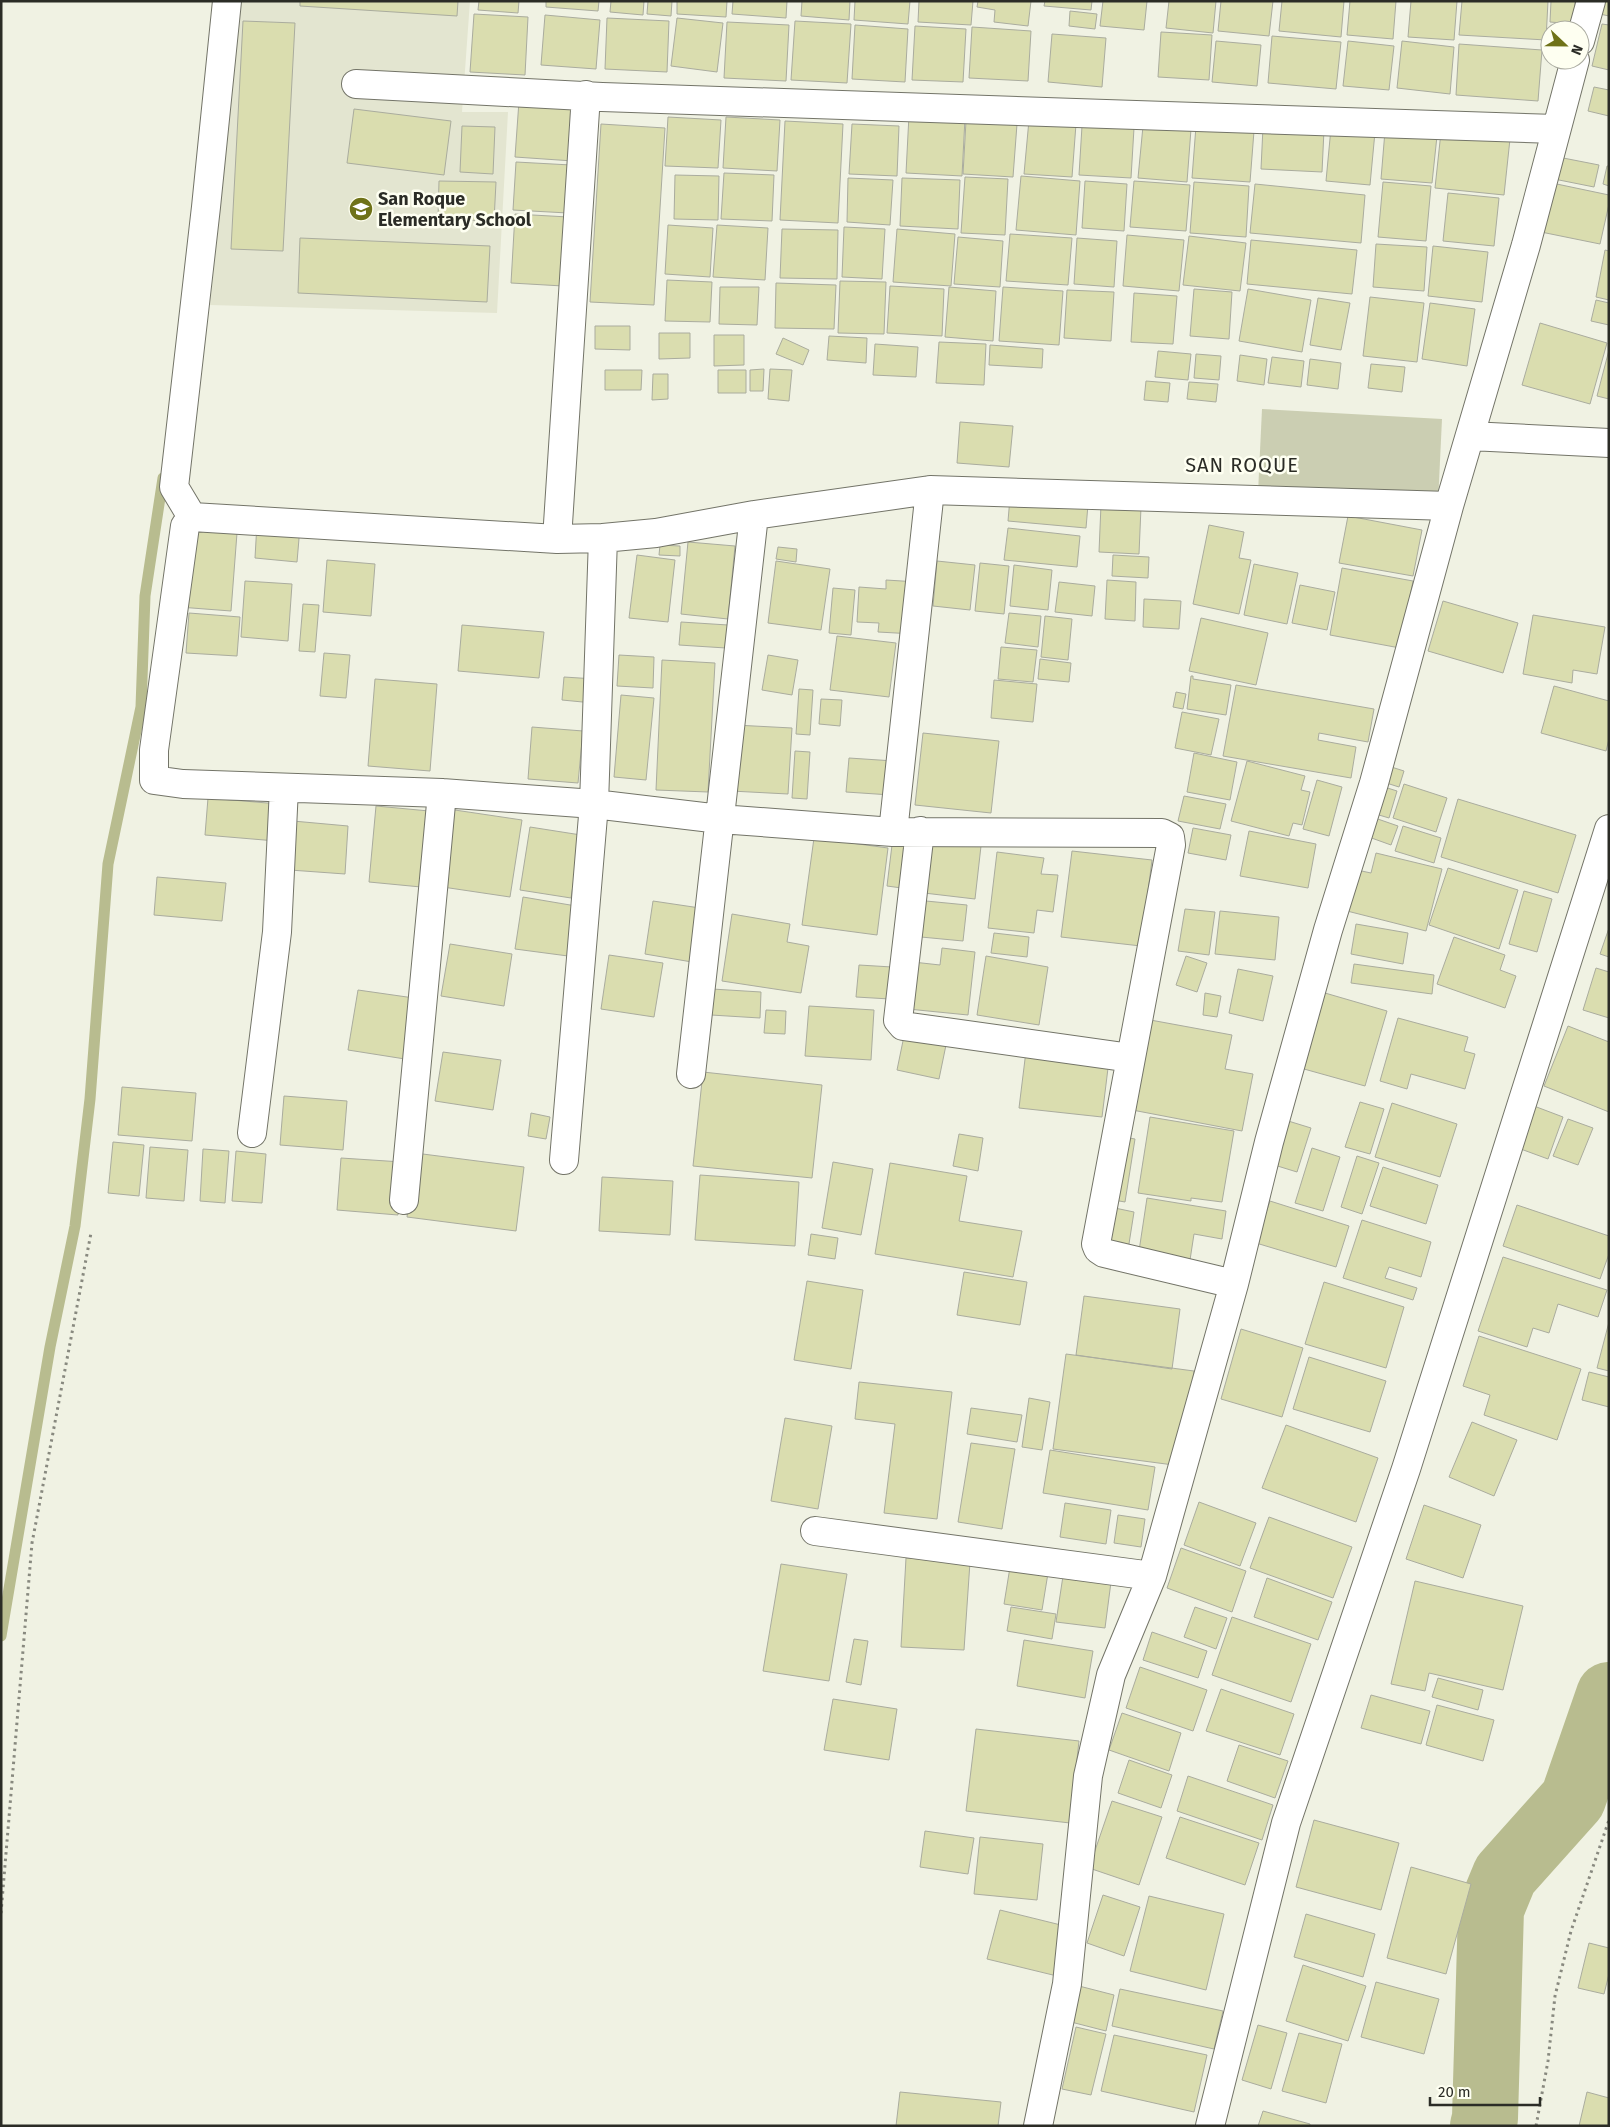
<svg xmlns="http://www.w3.org/2000/svg" width="1610" height="2127" font-family="'Fira Sans',sans-serif">
<style>
.built{fill:#e3e5d0}
.green{fill:#cbceb2}
.lines{fill:none;stroke-linecap:round;stroke-linejoin:round}
.stream{stroke:#b8bc8f;stroke-width:11}
.river{stroke:#b8bc8f;stroke-width:66}
.building{fill:#daddaf;stroke:#aaac9e}
.minor-casing{stroke:#737468;stroke-width:30}
.path{stroke:#88897f;stroke-width:3;stroke-dasharray:2.5 4;stroke-linecap:butt}
.minor{stroke:#fff;stroke-width:28}
.labels{text-anchor:middle;stroke-width:5;stroke-linejoin:round;paint-order:stroke}
.poi-label{font-size:18px;font-weight:bold;fill:#2b2c26;stroke:#fefff1;text-anchor:start}
.quarter-label{font-size:20px;letter-spacing:1px;fill:#2b2c26;stroke:#fefff1}
</style>
<rect width="100%" height="100%" fill="#f0f2e3"/>
<path class="built" d="M241 1H470L462 112H508L497 313 210 305Z"/>
<path class="green" d="M1262 409 1442 419 1438 503 1258 493Z"/>
<g class="lines">
<path class="stream" d="M1 1636 50 1347 75 1226 90 1099 108 864 141 707 145 596 163 478"/>
<path class="river" d="M1483 2126 1485 2118 1491 1909 1505 1875 1573 1799 1609 1695"/>
</g>
<path class="building" d="M300 1H458L457 16 300 6Z
M479 1H519L518 13 478 10Z
M546 1H599L598 11 546 7Z
M611 1H644L643 15 610 12Z
M648 1H672L671 16 647 14Z
M677 1H727L726 17 677 14Z
M733 1H787L786 18 732 14Z
M802 1H850L849 20 801 16Z
M855 1H910L908 24 854 20Z
M919 1H973L971 25 918 22Z
M978 1H1031L1028 26 994 22 995 10 977 7Z
M1045 1H1092L1091 10 1044 6Z
M1103 1H1147L1144 30 1100 26Z
M1169 1H1216L1213 33 1166 28Z
M1221 1H1273L1269 36 1218 31Z
M1282 1H1344L1341 37 1279 31Z
M1350 1H1396L1393 39 1347 35Z
M1411 1H1457L1454 40 1408 37Z
M1462 1H1548L1546 40 1459 35Z
M1551 1H1575L1574 24 1550 22Z
M1598 1H1609V16L1595 13Z
M1070 11 1097 14 1095 29 1069 26Z
M474 14 528 17 525 75 470 72Z
M545 15 600 20 596 69 541 65Z
M607 18 669 21 667 72 605 69Z
M677 18 723 23 717 72 671 66Z
M243 21 295 23 283 251 231 249Z
M795 21 851 24 847 83 791 80Z
M727 22 789 25 786 81 724 78Z
M1602 24 1609 25V70L1592 66Z
M855 25 908 29 905 82 852 79Z
M915 26 966 29 963 82 912 80Z
M972 27 1031 31 1028 81 969 78Z
M1161 32 1212 35 1209 80 1158 77Z
M1052 34 1106 38 1102 87 1048 82Z
M1272 36 1341 42 1336 89 1268 83Z
M1216 41 1261 45 1257 86 1212 82Z
M1348 41 1394 46 1389 90 1343 86Z
M1402 41 1454 47 1450 94 1397 88Z
M1459 44 1542 50 1538 101 1456 95Z
M1594 87 1609 90V116L1588 111Z
M519 101 577 105 573 161 515 157Z
M354 109 451 121 444 175 347 163Z
M909 115 965 118 962 176 906 173Z
M668 117 721 120 718 168 665 166Z
M726 117 780 120 777 171 723 168Z
M1029 120 1076 124 1072 177 1024 174Z
M785 121 843 124 838 223 780 220Z
M966 121 1017 124 1013 177 963 174Z
M601 124 665 128 654 305 590 302Z
M852 124 899 126 897 176 849 174Z
M462 126 495 127 493 174 460 172Z
M1082 126 1134 128 1131 178 1079 175Z
M1143 126 1191 129 1187 182 1138 178Z
M1196 126 1254 131 1250 182 1192 178Z
M1263 127 1324 130 1322 172 1261 169Z
M1331 128 1375 132 1370 185 1326 181Z
M1385 131 1437 136 1432 183 1381 179Z
M1441 132 1510 139 1504 195 1435 188Z
M1553 156 1599 165 1594 187 1549 178Z
M516 162 571 165 568 213 513 210Z
M1607 166H1609V186L1603 184Z
M724 173 774 175 772 221 721 219Z
M675 175 719 176 718 220 674 219Z
M1021 176 1080 181 1076 235 1016 230Z
M965 177 1008 179 1005 235 961 233Z
M848 178 893 180 890 225 847 222Z
M902 178 960 180 958 229 900 226Z
M439 181 496 182 494 221 438 219Z
M1085 181 1127 184 1124 231 1082 228Z
M1134 181 1190 185 1186 231 1130 227Z
M1194 182 1249 186 1246 237 1190 233Z
M1383 182 1431 186 1426 241 1378 237Z
M1552 183 1609 195V204L1600 244 1541 232Z
M1255 184 1365 195 1361 243 1250 233Z
M1448 193 1499 198 1494 246 1443 241Z
M515 214 568 217 563 286 511 283Z
M668 225 713 228 710 277 665 274Z
M717 225 768 228 765 280 713 277Z
M844 227 885 229 882 279 842 277Z
M782 229 838 230 837 279 780 278Z
M897 229 955 234 951 286 893 282Z
M1010 234 1072 238 1068 285 1006 281Z
M1127 235 1184 240 1179 291 1123 286Z
M1189 236 1246 243 1240 291 1183 285Z
M958 237 1003 241 1000 287 954 284Z
M300 238 490 246 487 302 298 293Z
M1077 238 1117 241 1114 287 1074 284Z
M1251 240 1357 250 1352 294 1247 284Z
M1376 244 1427 247 1424 291 1373 287Z
M1433 246 1488 252 1482 302 1428 296Z
M1605 250 1609 251V300L1596 297Z
M667 280 712 282 710 322 665 321Z
M840 281 886 282 884 334 838 333Z
M776 283 836 285 834 329 775 328Z
M890 286 944 289 942 336 887 333Z
M720 287H759L757 325 719 324Z
M949 287 996 291 993 341 945 337Z
M1003 287 1063 291 1059 345 999 341Z
M1194 289 1232 292 1229 339 1190 336Z
M1248 289 1311 300 1302 352 1239 341Z
M1067 290 1114 292 1111 341 1064 338Z
M1134 293 1177 296 1173 344 1131 342Z
M1370 297 1424 303 1417 362 1363 356Z
M1318 298 1350 303 1341 350 1310 345Z
M1596 300 1609 303V325L1591 321Z
M1430 303 1475 309 1467 366 1422 359Z
M1540 323 1607 343 1590 404 1522 385Z
M595 326H630V350L595 349Z
M659 333H690V358L659 359Z
M714 335H744V365L714 366Z
M829 336 867 338 866 363 827 360Z
M783 338 809 350 803 365 776 354Z
M939 342 986 344 984 385 936 383Z
M875 344 918 347 916 377 873 375Z
M990 345 1043 349 1042 368 989 365Z
M1609 350V399L1597 396Z
M1158 351 1191 354 1188 380 1155 377Z
M1196 354 1221 356 1219 380 1194 378Z
M1240 355 1267 359 1264 385 1237 381Z
M1272 357 1304 361 1301 387 1268 383Z
M1310 359 1341 363 1338 389 1307 385Z
M1371 364 1405 367 1402 392 1368 388Z
M764 369 763 391H750V370Z
M770 369 792 370 789 401 768 399Z
M605 370H642L641 390H605Z
M718 370H746V393H718Z
M653 374H668V399L652 400Z
M1146 381 1170 383 1168 402 1144 400Z
M1189 382 1218 384 1216 402 1187 399Z
M960 422 1013 426 1009 467 957 463Z
M1010 498 1088 505 1086 528 1008 521Z
M1101 505 1141 507 1139 554 1099 552Z
M1348 516 1422 530 1413 576 1339 563Z
M257 523 300 527 297 562 255 558Z
M1209 525 1244 532 1239 558 1251 560 1239 614 1193 604Z
M187 528 237 533 231 611 179 607Z
M1008 528 1080 536 1077 567 1004 560Z
M688 542 735 546 728 619 681 614Z
M660 545 680 546V556L659 555Z
M778 547 797 549 796 562 776 559Z
M637 555 675 560 668 622 629 618Z
M1113 555 1149 557 1148 578 1112 576Z
M327 560 375 564 371 616 323 612Z
M776 561 830 569 821 630 768 623Z
M937 561 975 565 970 610 933 606Z
M980 563 1009 566 1004 614 975 611Z
M1254 564 1298 573 1287 624 1244 615Z
M1014 565 1052 570 1048 610 1010 606Z
M1342 568 1413 581 1400 648 1330 635Z
M886 580 918 582 914 634 878 632 879 623 857 622 859 587 886 589Z
M1107 580 1136 582 1135 621 1105 619Z
M245 581 292 584 288 641 241 637Z
M1059 582 1095 586 1092 616 1055 612Z
M1300 585 1335 592 1327 630 1292 623Z
M833 588 855 590 851 635 829 633Z
M1144 599 1181 601 1179 629 1143 627Z
M1443 601 1518 623 1503 673 1428 651Z
M303 604 319 605 315 652 299 651Z
M189 613 240 617 237 656 186 653Z
M1009 613 1041 616 1038 647 1005 643Z
M1533 615 1605 627 1597 674 1573 670 1572 683 1523 674Z
M1045 616 1072 619 1068 660 1041 657Z
M1201 618 1268 633 1256 685 1189 671Z
M681 622 728 625 726 648 679 645Z
M462 625 544 632 539 678 458 671Z
M837 636 896 643 889 697 830 690Z
M1001 647 1037 650 1033 682 998 679Z
M324 653 350 655 346 698 320 696Z
M619 655 654 657 653 688 617 686Z
M768 655 798 660 792 695 762 690Z
M1040 659 1071 663 1069 682 1038 679Z
M662 660 715 663 708 792 656 790Z
M1191 676H1193V679L1231 685 1226 715 1187 709Z
M564 677 595 679 593 703 562 700Z
M375 679 437 684 430 771 368 766Z
M994 680 1037 684 1033 722 991 718Z
M1236 685 1374 709 1368 742 1319 733 1318 740 1356 747 1351 778 1223 756Z
M1554 686 1609 701V739L1606 751 1541 733Z
M799 689 813 690 810 735 796 734Z
M1176 692 1186 694 1183 709 1173 707Z
M621 695 654 698 646 780 614 777Z
M821 699 842 700 840 726 819 724Z
M1182 712 1219 719 1211 755 1175 748Z
M735 725 792 728 788 794 731 791Z
M532 727 583 731 578 783 528 779Z
M923 733 999 741 991 813 915 805Z
M795 751 810 752 807 799 792 798Z
M1194 753 1237 762 1230 800 1187 792Z
M849 758 894 761 891 795 846 792Z
M1247 761 1305 776 1301 790 1310 792 1302 825 1293 823 1289 836 1231 821Z
M1385 765 1404 771 1399 787 1380 781Z
M1317 780 1342 787 1329 836 1303 829Z
M1404 784 1447 798 1436 832 1393 818Z
M1378 785 1397 791 1389 818 1369 812Z
M1184 796 1226 804 1220 829 1178 821Z
M208 798 279 804 276 841 205 835Z
M1458 799 1576 835 1558 893 1441 857Z
M376 806 429 811 421 887 369 882Z
M448 809 522 820 510 897 436 886Z
M1372 817 1398 826 1391 845 1366 836Z
M293 821 348 826 345 874 290 870Z
M1403 826 1441 838 1434 863 1395 851Z
M530 827 581 835 571 898 520 890Z
M1193 828 1231 835 1226 860 1188 853Z
M1249 831 1316 844 1308 888 1240 876Z
M814 838 888 848 877 935 802 925Z
M930 840 981 846 975 899 924 893Z
M892 845 914 848 909 889 887 886Z
M1072 851 1152 860 1141 946 1061 937Z
M997 852 1044 858 1041 874 1058 875 1053 912 1037 910 1034 933 988 928Z
M1376 853 1442 869 1426 931 1347 911 1357 870 1371 873Z
M1448 868 1518 890 1499 949 1429 925Z
M157 877 226 883 222 921 154 915Z
M1524 891 1552 899 1537 952 1509 944Z
M523 897 576 906 568 956 515 949Z
M653 901 700 908 692 962 645 954Z
M926 901 967 905 963 941 921 937Z
M1185 909 1215 912 1209 955 1178 951Z
M1220 911 1279 917 1275 960 1215 954Z
M732 914 790 924 787 942 809 946 801 993 722 981Z
M1356 924 1408 933 1403 964 1351 954Z
M1609 928V957L1600 954Z
M994 933 1029 937 1027 957 991 953Z
M1454 937 1505 955 1500 970 1516 976 1505 1008 1437 984Z
M450 944 512 954 504 1006 441 996Z
M942 948 975 952 968 1015 908 1009 913 962 940 965Z
M609 955 663 963 654 1017 601 1009Z
M986 956 1048 967 1039 1025 977 1015Z
M1186 956 1207 963 1197 992 1176 985Z
M1354 964 1434 975 1432 994 1351 983Z
M859 965 892 967 890 999 856 997Z
M1596 968 1609 972V1018L1583 1010Z
M1238 969 1273 976 1263 1021 1229 1013Z
M712 989 761 992 760 1018 711 1015Z
M358 990 414 998 405 1059 348 1050Z
M1205 993 1221 996 1217 1017 1203 1015Z
M1325 993 1387 1011 1365 1086 1304 1069Z
M809 1006 874 1010 871 1060 805 1056Z
M766 1010 786 1011 785 1034 764 1033Z
M1398 1018 1468 1037 1464 1051 1475 1054 1465 1089 1411 1074 1407 1089 1380 1081Z
M1145 1019 1232 1035 1225 1069 1253 1074 1242 1131 1127 1109Z
M1568 1026 1609 1042V1112L1544 1086Z
M904 1036 946 1045 939 1079 897 1070Z
M1026 1051 1109 1060 1102 1117 1019 1108Z
M443 1052 501 1060 493 1110 435 1101Z
M703 1072 822 1085 812 1178 693 1166Z
M122 1087 196 1093 192 1141 118 1135Z
M284 1096 347 1101 343 1150 280 1145Z
M1360 1102 1384 1109 1370 1154 1345 1147Z
M1392 1103 1457 1124 1440 1177 1375 1157Z
M1534 1106 1563 1117 1548 1159 1518 1148Z
M531 1113 550 1117 546 1139 528 1136Z
M1150 1117 1234 1131 1222 1202 1191 1198V1201L1138 1193Z
M1568 1119 1593 1128 1578 1165 1553 1156Z
M1285 1120 1311 1128 1297 1172 1271 1164Z
M959 1134 983 1138 978 1171 953 1166Z
M1118 1136 1135 1139 1125 1202 1108 1199Z
M113 1142 144 1145 139 1196 108 1193Z
M150 1147 188 1150 184 1201 146 1198Z
M1312 1148 1340 1157 1323 1211 1295 1203Z
M203 1149 229 1151 225 1203 200 1201Z
M236 1151 266 1154 262 1203 232 1201Z
M415 1153 524 1167 516 1231 407 1217Z
M1357 1156 1379 1163 1362 1214 1341 1207Z
M341 1158 402 1162 398 1215 337 1210Z
M833 1162 873 1169 861 1235 822 1228Z
M890 1163 967 1176 959 1221 1022 1231 1013 1277 875 1254Z
M1383 1167 1438 1185 1426 1224 1370 1206Z
M700 1175 799 1182 795 1246 695 1240Z
M602 1177 673 1181 670 1235 599 1231Z
M1147 1198 1226 1211 1222 1239 1194 1234 1190 1260 1139 1251Z
M1270 1201 1349 1226 1336 1267 1256 1243Z
M1517 1205 1609 1236V1254L1600 1279 1503 1246Z
M1110 1207 1134 1212 1128 1250 1104 1246Z
M1362 1220 1431 1242 1421 1277 1389 1267 1385 1278 1417 1288 1413 1300 1343 1278Z
M811 1234 838 1238 835 1259 808 1255Z
M1503 1257 1607 1290 1598 1317 1558 1304 1549 1333 1533 1328 1527 1347 1478 1331Z
M964 1272 1027 1282 1020 1325 957 1315Z
M807 1281 863 1290 851 1369 794 1360Z
M1324 1282 1404 1307 1386 1368 1305 1344Z
M1084 1296 1180 1309 1172 1369 1076 1355Z
M1609 1322V1371L1597 1368Z
M1241 1329 1303 1348 1282 1417 1221 1399Z
M1479 1336 1581 1369 1557 1440 1484 1415 1490 1395 1463 1386Z
M1066 1354 1194 1371 1181 1466 1053 1449Z
M1309 1357 1386 1381 1370 1432 1293 1409Z
M1589 1372 1609 1377V1407L1582 1400Z
M859 1382 952 1392 937 1519 884 1513 895 1424 855 1419Z
M1029 1398 1050 1402 1042 1450 1022 1447Z
M971 1408 1022 1415 1017 1442 967 1434Z
M785 1418 832 1426 818 1509 771 1501Z
M1472 1422 1517 1440 1494 1496 1449 1477Z
M1286 1425 1378 1458 1356 1522 1262 1488Z
M971 1443 1015 1449 1002 1529 958 1522Z
M1050 1450 1155 1467 1148 1510 1043 1493Z
M1199 1502 1256 1523 1240 1566 1184 1545Z
M1065 1503 1111 1510 1106 1544 1060 1537Z
M1424 1505 1481 1525 1463 1578 1406 1559Z
M1118 1515 1145 1519 1141 1547 1114 1543Z
M1269 1517 1352 1547 1333 1598 1250 1568Z
M1181 1548 1246 1571 1232 1612 1167 1588Z
M906 1558 970 1562 964 1650 901 1647Z
M1011 1561 1049 1567 1042 1610 1004 1604Z
M781 1564 847 1574 829 1681 763 1671Z
M1063 1576 1111 1582 1105 1628 1056 1622Z
M1267 1578 1332 1602 1318 1640 1254 1617Z
M1415 1581 1523 1606 1503 1690 1429 1673 1425 1691 1391 1684Z
M1011 1607 1056 1614 1052 1639 1007 1631Z
M1195 1607 1227 1618 1216 1649 1184 1637Z
M1232 1617 1311 1644 1291 1702 1212 1675Z
M1152 1632 1207 1651 1198 1678 1143 1660Z
M854 1639 868 1641 861 1685 846 1682Z
M1024 1640 1093 1651 1085 1698 1017 1686Z
M1140 1667 1207 1690 1193 1731 1126 1708Z
M1438 1678 1483 1690 1478 1710 1432 1697Z
M1221 1689 1294 1714 1280 1755 1206 1731Z
M1371 1695 1430 1711 1421 1744 1361 1728Z
M833 1699 897 1709 889 1760 824 1750Z
M1437 1705 1494 1720 1483 1761 1426 1745Z
M1122 1713 1181 1733 1169 1771 1109 1750Z
M976 1729 1079 1741 1070 1823 966 1811Z
M1239 1745 1288 1761 1275 1798 1227 1781Z
M1129 1760 1172 1775 1161 1808 1118 1793Z
M1188 1776 1273 1805 1262 1840 1177 1811Z
M1112 1801 1162 1817 1139 1885 1089 1868Z
M1180 1817 1259 1843 1245 1885 1166 1858Z
M1314 1820 1399 1843 1381 1910 1296 1887Z
M925 1831 974 1838 968 1874 920 1867Z
M980 1837 1043 1844 1037 1900 974 1894Z
M1411 1867 1471 1884 1446 1974 1387 1958Z
M1103 1895 1140 1907 1124 1956 1087 1943Z
M1149 1896 1224 1914 1206 1990 1130 1971Z
M1000 1910 1069 1927 1057 1976 987 1959Z
M1306 1914 1375 1934 1363 1977 1294 1957Z
M1589 1943 1609 1948V1974L1604 1994 1578 1988Z
M1303 1965 1366 1986 1348 2041 1286 2021Z
M1376 1982 1439 1999 1424 2054 1361 2037Z
M1079 1986 1114 1995 1106 2031 1071 2022Z
M1120 1989 1223 2011 1214 2049 1112 2026Z
M1258 2025 1287 2033 1271 2089 1242 2080Z
M1076 2027 1106 2034 1091 2095 1062 2089Z
M1299 2033 1342 2044 1326 2103 1282 2091Z
M1114 2035 1207 2055 1194 2112 1101 2091Z
M900 2092 1001 2102 998 2126H896Z
M1587 2092 1609 2098V2126H1579Z
M1263 2111 1310 2124V2126H1258Z"/>
<g class="lines">
<g class="minor-casing">
<path id="minor" d="M1580 41 1591 1
M356 84 602 97 1556 129
M1470 436 1609 443
M192 517 174 487 206 207 227 1
M603 538 557 539 192 517 185 526 154 750V780L183 784 442 793 594 804 720 819 893 832
M557 539 586 95
M920 831 898 1020 903 1026 1131 1058
M691 1074 754 515 930 490
M252 1133 277 932 284 788
M564 1160 594 804 603 538 656 533 754 515
M404 1200 442 793
M1234 1284 1104 1253 1098 1249 1096 1244 1171 845 1170 837 1162 833 893 832 930 490 1449 506
M815 1531 1152 1576
M1038 2126 1067 1984 1088 1776 1111 1675 1152 1576 1234 1284 1269 1142 1328 930 1374 783 1449 506 1526 245 1575 60
M1210 2126 1286 1823 1406 1469 1609 829"/>
</g>
<path class="path" d="M1 1913 32 1543 91 1233
M1536 2126 1548 2061 1555 1996 1571 1931 1609 1820"/>
<use href="#minor" class="minor"/>
</g>
<defs>
<g id="school-disc" transform="scale(1.25)"><circle r="9.5" fill="#6f7218" stroke="#fefff1"/><path d="M0-5L7-2L0 1L-7-2ZM-4 1L0 2.5L4 1V4Q0 6-4 4Z" fill="#fff"/></g>
</defs>
<g fill-rule="evenodd">
<use href="#school-disc" x="361" y="209"/>
</g>
<g class="labels">
<g class="poi-label">
<text x="378" y="205">San Roque<tspan x="378" dy="21">Elementary School</tspan></text>
</g>
<g class="quarter-label">
<text x="1242" y="472">SAN ROQUE</text>
</g>
</g>
<rect width="1610" height="2127" fill="none" stroke="#2b2c26" stroke-width="5"/>
<g transform="translate(1565 45) rotate(112)"><circle r="24" fill="#fefff1" stroke="#aaaba0"/>
<path d="M0-4L9 19L0 12L-9 19Z" fill="#6f7218"/>
<text y="-8" font-size="14" font-weight="bold" text-anchor="middle" fill="#2b2c26">N</text>
</g>
<path d="M1430 2097v8h110v-8" fill="none" stroke="#2b2c26" stroke-width="2.5"/>
<text x="1438" y="2097" font-size="15" fill="#2b2c26" stroke="#fefff1" stroke-width="4" paint-order="stroke">20 m</text>
</svg>
